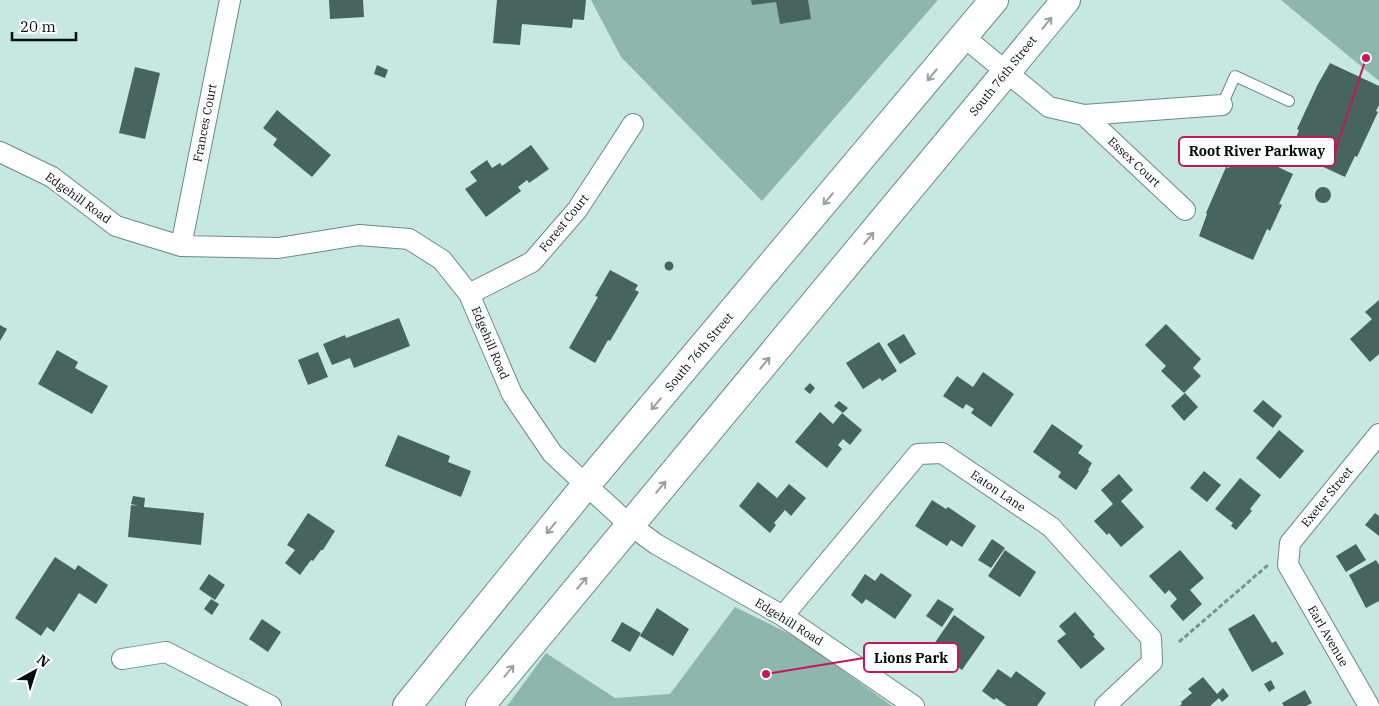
<svg xmlns="http://www.w3.org/2000/svg" width="1379" height="706" font-family="'IBM Plex Serif',serif">
<style>
.green{fill:#8eb6ac}
.building{fill:#47655e}
.lines{fill:none;stroke-linecap:round;stroke-linejoin:round}
.service-casing{stroke:#6b8a82;stroke-width:12}
.minor-casing{stroke:#6b8a82;stroke-width:22}
.secondary-casing{stroke:#6b8a82;stroke-width:30}
.path{stroke:#7a938d;stroke-width:3;stroke-dasharray:5 2.5;stroke-linecap:butt}
.service{stroke:#fff;stroke-width:10}
.minor{stroke:#fff;stroke-width:20}
.secondary{stroke:#fff;stroke-width:28}
.oneway{stroke:#9b9f9e}
.labels{text-anchor:middle;stroke-width:4.5;stroke-linejoin:round;paint-order:stroke}
.street-label{font-size:12px;fill:#040f0c;stroke:#fff}
.leader{fill:none;stroke:#c2185b;stroke-width:2}
.callout-dot{fill:#c2185b;stroke:#fff;stroke-width:2}
.callout{fill:#fff;stroke:#c2185b;stroke-width:2}
.callout-label{font-size:14px;text-anchor:middle;font-weight:bold;fill:#040f0c}
</style>
<rect width="100%" height="100%" fill="#c6e8df"/>
<path class="green" d="M591 0H938L762 201 621 57Z
M1281 0H1379V81Z
M735 607 798 638 892 706H507L546 653 615 698 670 694Z"/>
<path class="building" d="M329 0H363L364 17 330 19Z
M497 0H586L584 20 573 19 572 28 522 24 520 45 493 43Z
M751 0H808L811 19 780 24 776 2 752 5Z
M1330 63 1379 86V105L1376 111 1378 112 1357 157 1355 156 1345 177 1291 152 1299 130 1297 129 1318 84Z
M377 65 388 70 385 78 374 74Z
M135 67 160 73 145 139 119 133Z
M277 110 331 155 312 177 273 145 277 139 263 128Z
M531 145 549 169 529 183 527 180 518 187 521 191 486 217 465 189 477 181 470 172 487 160 492 168 500 163 502 166Z
M1239 149 1293 174 1279 204 1282 205 1270 231 1267 229 1253 260 1199 236 1207 214 1206 213 1226 167 1229 168Z
M1315 195a8 8 0 1 1 16 0a8 8 0 1 1-16 0Z
M664.5 266a4.5 4.5 0 1 1 9 0a4.5 4.5 0 1 1-9 0Z
M610 270 638 285 635 290 639 292 610 341 608 340 595 363 569 348 598 297 595 296Z
M1379 300V354L1370 362 1350 339 1372 319 1365 312Z
M399 318 410 346 354 368 350 358 332 365 323 344 345 335 346 338Z
M1166 324 1201 359 1193 368 1201 376 1184 393 1161 371 1166 366 1145 345Z
M0 325 7 329 0 341Z
M904 334 916 354 900 364 887 344Z
M879 342 897 371 882 381 880 378 863 389 846 363Z
M57 350 78 362 75 368 108 386 92 414 38 384Z
M318 352 328 377 308 385 298 360Z
M983 372 1014 394 991 427 971 413 974 409 966 404 963 409 943 396 957 376 973 387Z
M810 383 815 388 810 394 804 389Z
M1185 393 1198 407 1184 421 1171 406Z
M1263 400 1282 416 1273 428 1253 411Z
M839 401 848 408 843 413 834 406Z
M820 412 833 424 842 413 862 430 850 445 843 439 838 445 842 449 827 468 795 442Z
M1052 424 1083 446 1078 453 1092 463 1088 470 1089 471 1076 490 1058 477 1061 472 1033 452Z
M1279 430 1304 451 1280 479 1256 458Z
M398 435 450 456 448 462 471 471 461 497 385 466Z
M1204 471 1221 485 1207 502 1190 488Z
M1119 474 1133 490 1121 501 1144 527 1121 547 1109 533 1107 535 1094 521 1113 504 1101 490Z
M1240 478 1261 495 1250 509 1252 511 1236 530 1231 526 1233 523 1215 509Z
M758 482 777 498 789 484 806 498 791 516 785 510 774 523 776 525 770 533 739 506Z
M133 496 145 498 144 507 204 513 201 545 128 537 131 505 139 506 131 504Z
M932 500 946 509 948 507 976 526 962 547 951 540 947 546 915 526Z
M308 513 335 531 323 550H321L313 561 311 560 300 575 285 563 295 550 287 545Z
M1375 513 1379 516V536L1365 525Z
M992 539 1005 548 991 568 978 560Z
M1356 544 1366 560 1346 572 1336 556Z
M1005 550 1036 572 1020 597 988 576Z
M1180 550 1204 578 1190 590 1202 604 1183 621 1170 606 1177 599 1169 590 1165 594 1149 576Z
M55 557 75 570 78 565 108 585 96 604 79 593 54 632 47 627 41 636 15 618Z
M1376 560 1379 565V601L1366 608 1349 575Z
M881 573 912 595 895 619 866 599 862 604 851 595 865 574 875 581Z
M209 574 225 585 215 600 199 589Z
M211 599 219 604 212 615 204 609Z
M938 599 954 609 942 627 926 616Z
M657 608 689 629 673 656 640 636Z
M1075 612 1095 635 1093 636 1105 649 1081 669 1057 641 1066 634 1059 626Z
M1254 614 1272 643 1276 641 1284 654 1252 672 1228 629Z
M954 615 985 637 962 670 943 657 946 653 934 644Z
M262 619 281 632 268 652 249 639Z
M622 622 641 633 630 652 611 641Z
M998 669 1011 678 1016 671 1046 693 1037 706H1007L996 698 994 700 982 691Z
M1203 677 1217 694 1223 688 1229 696 1222 702 1219 698 1210 706H1179L1182 704 1181 702 1192 693 1188 689Z
M1271 680 1275 688 1269 692 1264 684Z
M1305 690 1312 703 1306 706H1284L1282 703Z"/>
<g class="lines">
<g class="service-casing">
<path id="service" d="M1222 105 1235 76 1289 101"/>
</g>
<g class="minor-casing">
<path id="minor" d="M964 37 1049 107 1084 115 1185 210
M1084 115 1222 105
M0 152 52 177 116 226 181 246 278 248 359 235 409 239 442 260 469 294 512 394 552 453 586 485 630 525 656 544 783 616 914 706
M181 246 230 0
M469 294 532 262 577 210 633 124
M783 616 918 454 942 453 1051 527 1151 638 1152 662 1105 706
M122 659 166 652 271 706
M1369 706 1288 565 1290 543 1379 434"/>
</g>
<g class="secondary-casing">
<path id="secondary" d="M407 706 586 485 994 0
M480 706 1066 0"/>
</g>
<path class="path" d="M1179 642 1268 565"/>
<use href="#service" class="service"/>
<use href="#minor" class="minor"/>
<use href="#secondary" class="secondary"/>
</g>
<defs><path id="oneway-shaft" d="M-6 0H5M1.5-3L5.5 0L1.5 3" fill="none" stroke-width="1.6" stroke-linecap="round" stroke-linejoin="round" transform="scale(1.25)"/></defs>
<g class="oneway">
<use href="#oneway-shaft" transform="translate(1047 23) rotate(-51)"/>
<use href="#oneway-shaft" transform="translate(932 75) rotate(130)"/>
<use href="#oneway-shaft" transform="translate(828 199) rotate(130)"/>
<use href="#oneway-shaft" transform="translate(869 238) rotate(-50)"/>
<use href="#oneway-shaft" transform="translate(765 363) rotate(-50)"/>
<use href="#oneway-shaft" transform="translate(656 404) rotate(130)"/>
<use href="#oneway-shaft" transform="translate(661 487) rotate(-50)"/>
<use href="#oneway-shaft" transform="translate(551 528) rotate(129)"/>
<use href="#oneway-shaft" transform="translate(582 583) rotate(-50)"/>
<use href="#oneway-shaft" transform="translate(509 671) rotate(-51)"/>
</g>
<g class="labels">
<g class="street-label">
<text transform="translate(1003 76) rotate(-51)" y="4">South 76th Street</text>
<text transform="translate(205 123) rotate(-79)" y="4">Frances Court</text>
<text transform="translate(1134 162) rotate(43)" y="4">Essex Court</text>
<text transform="translate(78 198) rotate(36)" y="4">Edgehill Road</text>
<text transform="translate(564 223) rotate(-51)" y="4">Forest Court</text>
<text transform="translate(490 343) rotate(67)" y="4">Edgehill Road</text>
<text transform="translate(699 352) rotate(-50)" y="4">South 76th Street</text>
<text transform="translate(998 491) rotate(34)" y="4">Eaton Lane</text>
<text transform="translate(1327 497) rotate(-51)" y="4">Exeter Street</text>
<text transform="translate(789 622) rotate(32)" y="4">Edgehill Road</text>
<text transform="translate(1328 636) rotate(60)" y="4">Earl Avenue</text>
</g>
</g>
<path class="leader" d="M1366 58L1335 152M766 674L864 658"/>
<g class="callout-dot">
<circle cx="1366" cy="58" r="5"/>
<circle cx="766" cy="674" r="5"/>
</g>
<g class="callout">
<rect x="1179" y="137" width="156" height="29" rx="5"/>
<rect x="864" y="643" width="94" height="29" rx="5"/>
</g>
<g class="callout-label">
<text x="1257" y="156">Root River Parkway</text>
<text x="911" y="663">Lions Park</text>
</g>
<g transform="translate(35 671) rotate(39)" stroke="#ffffff" stroke-width="4" paint-order="stroke">
<path d="M0-4L9 19L0 12L-9 19Z" fill="#040f0c"/>
<text y="-8" font-size="14" font-weight="bold" text-anchor="middle" fill="#040f0c">N</text>
</g>
<path d="M12 32v8h64v-8" fill="none" stroke="#040f0c" stroke-width="2.5"/>
<text x="20" y="32" font-size="15" fill="#040f0c" stroke="#ffffff" stroke-width="4" paint-order="stroke">20 m</text>
</svg>
